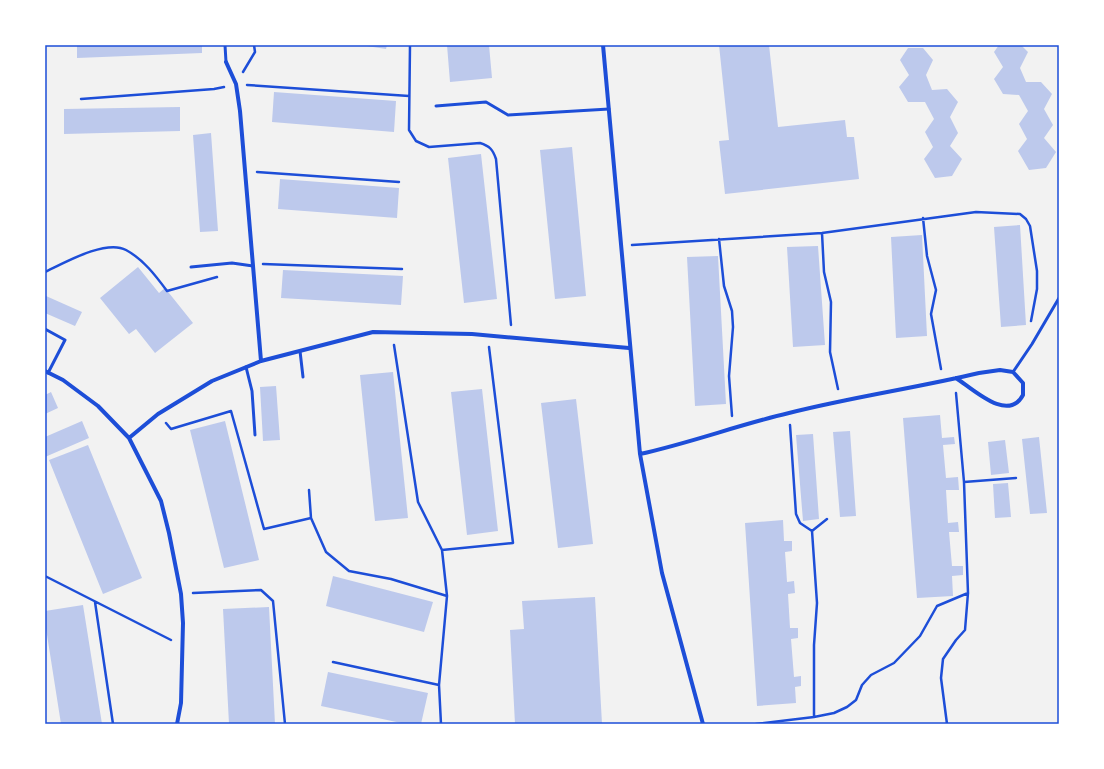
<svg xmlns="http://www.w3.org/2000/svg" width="1104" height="769" font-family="Helvetica,sans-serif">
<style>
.building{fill:#bdc9ec}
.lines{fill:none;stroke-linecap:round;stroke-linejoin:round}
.path{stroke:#1d4ed8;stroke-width:2.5}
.service{stroke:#1d4ed8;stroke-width:3}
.minor{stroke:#1d4ed8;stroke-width:4}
.neatline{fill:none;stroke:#1d4ed8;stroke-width:1.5}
</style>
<rect width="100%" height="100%" fill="#f2f2f2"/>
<path class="building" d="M77 45H202V53L77 58Z
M360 45H387L386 49Z
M447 45H489L492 78 450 82Z
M719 45H769L778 127 845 120 847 137H854L859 179 725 194 719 141 729 140Z
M999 45H1021L1028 52 1020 68 1026 82H1041L1052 94 1044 109 1053 125 1044 138 1056 152 1046 168 1029 170 1018 151 1027 139 1019 124 1028 111 1019 95 1003 94 994 79 1003 67 994 52Z
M908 48H923L933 60 926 75 932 90 947 89 958 102 950 117 958 133 950 146 962 159 952 176 935 178 924 159 933 147 925 132 934 119 925 102H908L899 87 909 75 900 60Z
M274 92 396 101 394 132 272 122Z
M180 107V131L64 134V109Z
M211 133 218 231 200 232 193 135Z
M572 147 586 296 555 299 540 150Z
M481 154 497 299 464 303 448 158Z
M280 179 399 188 397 218 278 209Z
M1020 225 1026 325 1001 327 994 227Z
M922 235 927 336 896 338 891 237Z
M818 246 825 345 793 347 787 247Z
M718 256 726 404 695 406 687 257Z
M138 267 159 293 165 288 193 323 155 353 136 329 129 334 100 298Z
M283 270 403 276 401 305 281 298Z
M46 296 82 312 75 326 45 313Z
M393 372 408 518 375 521 360 375Z
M276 386 280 440 263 441 260 387Z
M482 389 498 531 467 535 451 392Z
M51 392 58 408 45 414V395Z
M576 399 593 544 558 548 541 403Z
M940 415 942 438 954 437 955 444 943 445 946 478 958 477 959 490H946L948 523 958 522 959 532H949L952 566H963V575L952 576 953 596 917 598 903 418Z
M82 421 89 438 45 457V437Z
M225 421 259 560 224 568 190 430Z
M850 431 856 516 840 517 833 432Z
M813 434 819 519 803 521 796 435Z
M1039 437 1047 513 1030 514 1022 439Z
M1005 440 1009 473 991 475 988 442Z
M88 445 142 578 103 594 49 460Z
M1008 483 1011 517 995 518 993 484Z
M783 520 784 541H792V551L785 552 786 566 787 582 794 581 795 593 788 594 790 628H798V638L791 639 794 677 801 676V686L795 687 796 703 757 706 745 523Z
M333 576 433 602 424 632 326 606Z
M595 597 602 724H515L510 630 524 629 522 601Z
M83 605 102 724H61L45 622V611Z
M269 607 275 724H229L223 609Z
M328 672 428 693 421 724H406L321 706Z"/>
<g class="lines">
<path class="path" d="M410 45 409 130 416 141 429 147 480 143C490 146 493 150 496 159L511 325
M243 72 255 52 254 45
M247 85 409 96
M81 99 214 89 224 87
M257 172 399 182
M923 218 927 256 936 290 931 314 941 369
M822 233 824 272 831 302 830 352 838 389
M719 239 724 286 732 311 733 327 729 376 732 416
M632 245 822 233 976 212 1020 214 1026 219 1030 226 1037 271V289L1031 321
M263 264 402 269
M45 272C64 263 106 239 126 250 143 259 156 276 167 291L217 277
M394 345 418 502 442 550 447 596 439 685 441 724
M166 423 171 429 231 411 264 529 311 518 309 490
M964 482 1016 478
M311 518 326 552 349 571 391 579 447 596
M812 531 827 519
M442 550 513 543 489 347
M45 576 171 640
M193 593 261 590 273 601 285 724
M95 602 113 724
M333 662 439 685
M814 717 834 713 847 707 856 700 862 685 871 675 894 663 920 636 937 606 968 593
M756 724 814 717V645L817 603 812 531 800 523 796 514 790 425
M947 724 941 678 943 659 956 640 965 630 968 593 964 482 956 393"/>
<path class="service" d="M225 45 226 62
M436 106 486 102 508 115 609 109
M191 267 232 263 253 266
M45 329 65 340 48 373
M300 351 303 377
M246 367 252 391 255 435
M1013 372 1032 344 1059 298"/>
<path class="minor" d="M603 45 640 454 662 573 703 724
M226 62 236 84 240 111 261 361
M45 371 63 380 98 406 129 438 161 501 169 533 181 594 183 623 181 703 177 724
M129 438 158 414 212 381 261 361 373 332 472 334 629 348
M640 454C690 443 738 425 789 413 852 397 916 388 979 373L1000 370 1013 372 1023 383V395C1008 423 973 389 956 378"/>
</g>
<rect width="1104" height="769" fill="none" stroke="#ffffff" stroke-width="92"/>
<rect x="46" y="46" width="1012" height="677" class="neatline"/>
</svg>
